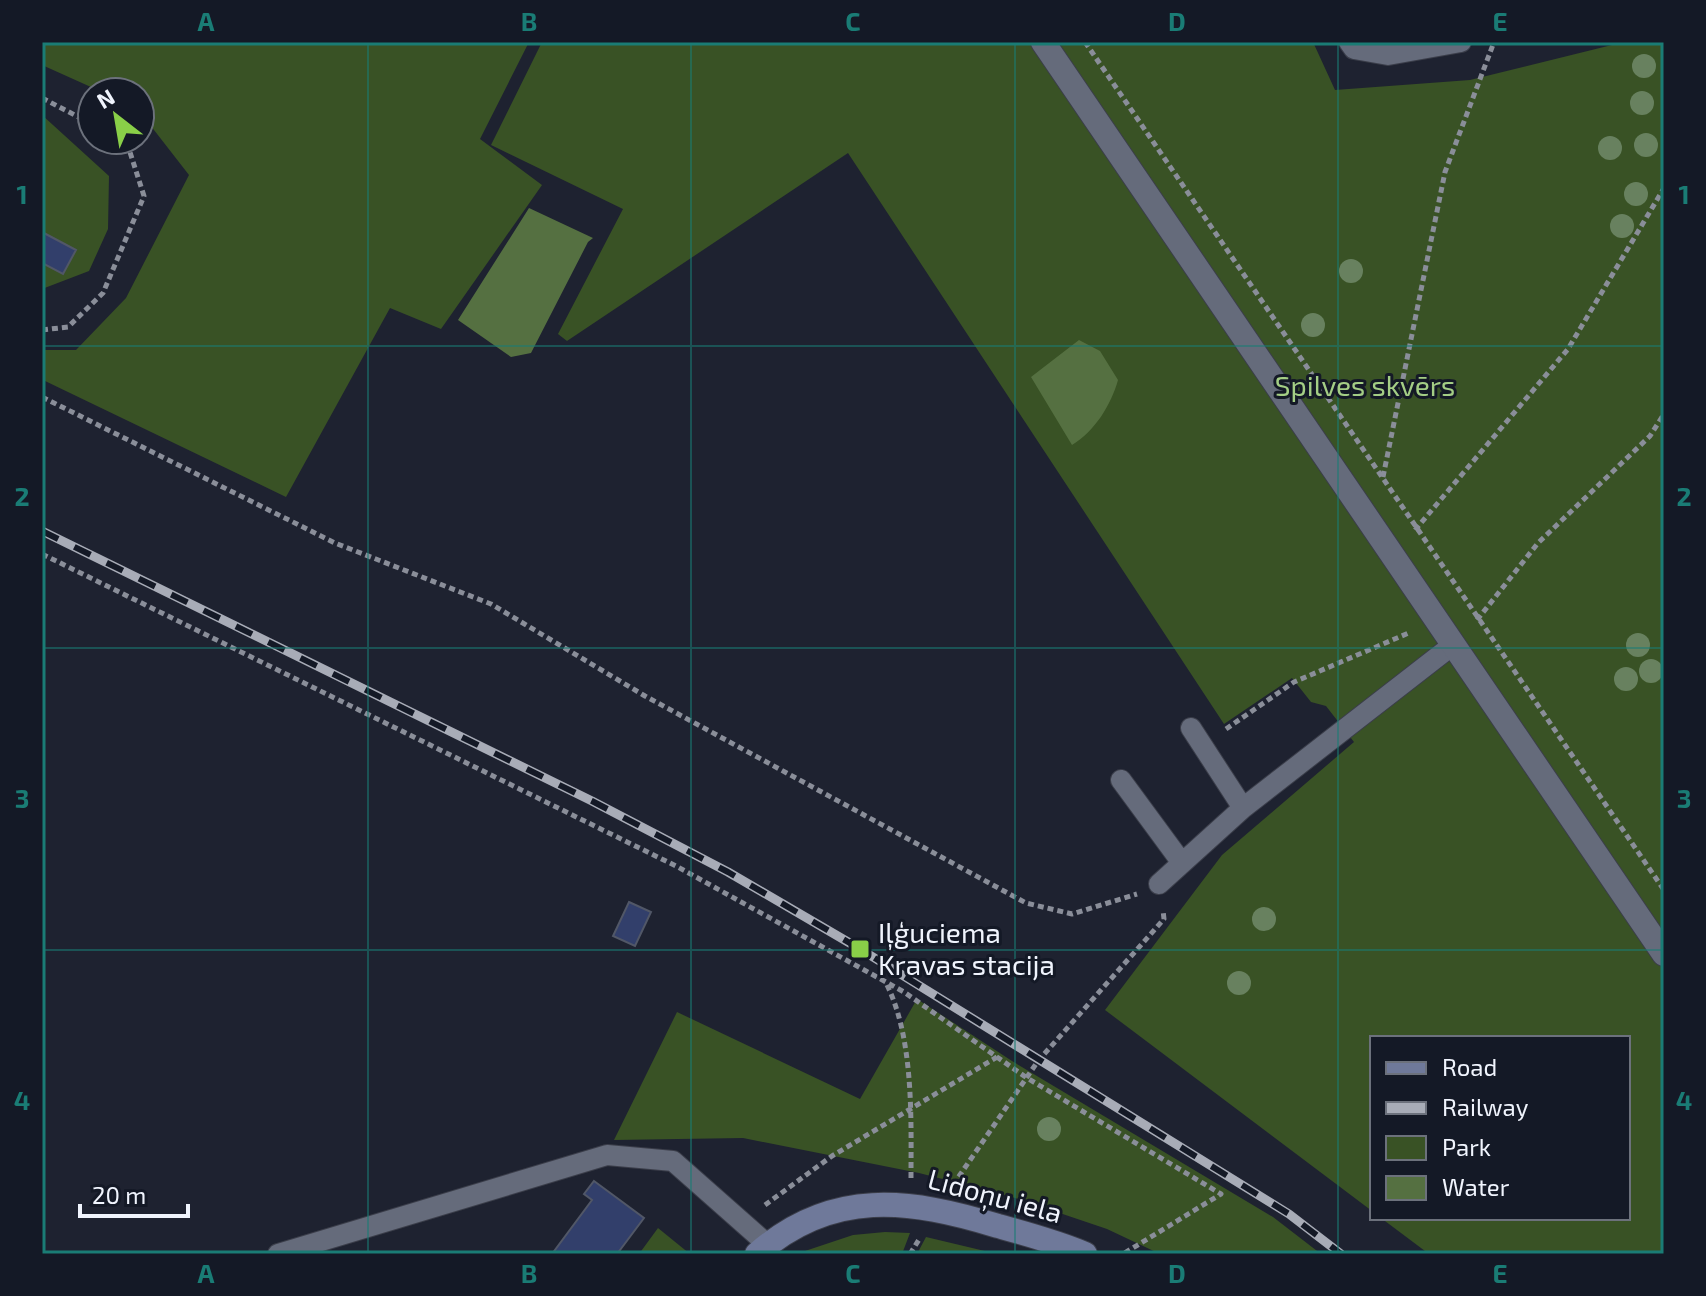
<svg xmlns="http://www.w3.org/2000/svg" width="1706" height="1296" font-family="'Exo 2',sans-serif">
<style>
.green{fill:#395225}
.water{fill:#557041}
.building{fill:#323f6b;stroke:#515767;stroke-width:2}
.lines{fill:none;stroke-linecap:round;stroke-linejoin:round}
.lane-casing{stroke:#3b3e4a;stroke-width:22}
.street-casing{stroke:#3b3e4a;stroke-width:26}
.secondary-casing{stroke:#3b3e4a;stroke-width:26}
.path{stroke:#8a8e99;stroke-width:5;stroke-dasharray:6 4;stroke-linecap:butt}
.lane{stroke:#656b7b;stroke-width:20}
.street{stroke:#656b7b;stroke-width:24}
.secondary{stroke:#6f799a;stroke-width:24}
.rail-casing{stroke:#a8acb7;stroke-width:9}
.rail{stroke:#141926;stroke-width:6;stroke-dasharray:18;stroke-linecap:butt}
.tree{fill:#68815f}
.grid{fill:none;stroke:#1a7c75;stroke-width:2;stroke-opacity:0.55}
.poi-dot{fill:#89cf48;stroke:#141926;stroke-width:3}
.labels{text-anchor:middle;stroke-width:6;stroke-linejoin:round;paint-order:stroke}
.park-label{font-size:28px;fill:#a4ce85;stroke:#141926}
.poi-label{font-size:28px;fill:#f0f4fd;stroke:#141926;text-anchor:start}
.street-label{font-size:28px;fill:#f0f4fd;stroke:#141926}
.neatline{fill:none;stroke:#1a7c75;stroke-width:3}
.grid-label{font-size:26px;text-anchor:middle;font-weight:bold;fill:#1a7c75}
</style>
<rect width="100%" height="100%" fill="#1e2230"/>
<path class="green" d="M42 42H524L528 44 480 139 542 185 441 329 390 308 286 497 43 380 42 350H76L126 298 189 175 140 112V92H102L42 65Z
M542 42H1313L1335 90 1470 80 1624 42H1664V1254H1429L1381 1218H1628V1038H1372V1211L1105 1010 1222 855 1354 742 1326 706 1311 702 1292 678 1224 724 848 153 567 341 558 334 623 209 491 145Z
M42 115 109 176 108 229 89 271 42 289Z
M917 999 1012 1061 1273 1217 1321 1254H1160L1107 1229 1009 1196 919 1173 743 1138 614 1140 677 1012 860 1099Z
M658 1228 690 1254H639Z
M885 1232 910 1233 902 1254H796L853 1235Z
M926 1237 989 1252 993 1254H917Z"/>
<path class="water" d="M529 208 593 238 588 242 531 353 511 357 458 320Z
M1079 340 1100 351 1118 380C1111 405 1095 431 1072 445L1031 377Z"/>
<path class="building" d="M42 232 76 250 63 274 42 263Z
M629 902 651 912 635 946 613 936Z
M594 1181 644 1218 617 1254H552L592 1200 584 1194Z"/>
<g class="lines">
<g class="lane-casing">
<path id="lane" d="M1349 42 1354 49 1388 55 1461 42
M1191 728 1243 808
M1121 780 1182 863
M1159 884 1243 808 1454 644
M278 1254 607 1155 673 1161 768 1245"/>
</g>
<g class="street-casing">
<path id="street" d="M1043 42 1664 954"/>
</g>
<g class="secondary-casing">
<path id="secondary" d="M757 1254C832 1188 910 1199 998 1226 1027 1234 1057 1242 1085 1254"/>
</g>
<path class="path" d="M1085 42 1664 890
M42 98 92 124
M42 330 68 327 103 293 144 196 129 149 116 140
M42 397 335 543 491 604 645 696 1026 903 1072 914 1137 894
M1383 477 1445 172 1494 42
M1415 530 1568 349 1664 188
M42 554 676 866 904 992 1027 1078 1221 1194 1123 1254
M1477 620 1538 543 1650 436 1664 414
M1226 729 1294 682 1411 632
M887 985C914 1040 911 1119 911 1179
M953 1185 1038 1061 1164 919 1163 910
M765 1205 832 1156 997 1057
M910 1254 920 1238"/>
<use href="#lane" class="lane"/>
<use href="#street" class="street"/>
<use href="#secondary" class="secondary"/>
<g class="rail-casing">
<path id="rail" d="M42 531 592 801 728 872 860 949 1289 1214 1341 1254"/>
</g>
<use href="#rail" class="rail"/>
</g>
<g class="tree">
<circle cx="1644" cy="66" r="12"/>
<circle cx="1642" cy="103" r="12"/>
<circle cx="1646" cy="145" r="12"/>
<circle cx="1610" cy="148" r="12"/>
<circle cx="1636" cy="194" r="12"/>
<circle cx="1622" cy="226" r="12"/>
<circle cx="1351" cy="271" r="12"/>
<circle cx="1313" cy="325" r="12"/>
<circle cx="1638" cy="645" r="12"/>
<circle cx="1651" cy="671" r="12"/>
<circle cx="1626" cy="679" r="12"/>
<circle cx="1264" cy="919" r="12"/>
<circle cx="1239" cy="983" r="12"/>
<circle cx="1049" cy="1129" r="12"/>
</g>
<path class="grid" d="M368 42V1254M691 42V1254M1015 42V1254M1338 42V1254M42 346H1664M42 648H1664M42 950H1664"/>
<rect class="poi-dot" x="850" y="939" width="20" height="20" rx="4"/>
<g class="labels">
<g class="park-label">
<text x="1365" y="396">Spilves skvērs</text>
</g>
<g class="poi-label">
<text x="878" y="943">Iļģuciema<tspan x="878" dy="32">Kravas stacija</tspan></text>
</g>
<g class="street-label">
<text transform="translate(995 1196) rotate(15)" y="10">Lidoņu iela</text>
</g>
</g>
<rect width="1706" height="1296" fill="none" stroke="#141926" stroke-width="88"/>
<rect x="1370" y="1036" width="260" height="184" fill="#141926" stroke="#6c717c" stroke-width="2"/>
<rect x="1386" y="1062" width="40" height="12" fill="#6f799a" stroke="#6c717c" stroke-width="2"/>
<text x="1442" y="1076" font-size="24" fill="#f0f4fd">Road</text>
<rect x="1386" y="1102" width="40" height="12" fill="#a8acb7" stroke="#6c717c" stroke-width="2"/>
<text x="1442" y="1116" font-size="24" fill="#f0f4fd">Railway</text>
<rect x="1386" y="1136" width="40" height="24" fill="#395225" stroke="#6c717c" stroke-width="2"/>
<text x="1442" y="1156" font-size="24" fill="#f0f4fd">Park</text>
<rect x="1386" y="1176" width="40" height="24" fill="#557041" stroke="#6c717c" stroke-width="2"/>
<text x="1442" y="1196" font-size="24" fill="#f0f4fd">Water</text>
<g transform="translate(116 116) rotate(329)"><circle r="38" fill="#141926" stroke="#6c717c" stroke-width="2"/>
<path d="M0-6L14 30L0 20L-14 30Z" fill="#89cf48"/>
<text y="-12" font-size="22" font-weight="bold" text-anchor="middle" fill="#f0f4fd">N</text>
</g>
<path d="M80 1204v12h108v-12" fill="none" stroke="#f0f4fd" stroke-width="4"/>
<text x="92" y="1204" font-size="24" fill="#f0f4fd" stroke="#141926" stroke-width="6" paint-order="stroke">20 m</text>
<rect x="44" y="44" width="1618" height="1208" class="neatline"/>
<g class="grid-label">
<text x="206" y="31">A</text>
<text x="529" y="31">B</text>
<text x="853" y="31">C</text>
<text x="1177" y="31">D</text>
<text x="1500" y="31">E</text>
<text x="22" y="204">1</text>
<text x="1684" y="204">1</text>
<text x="22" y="506">2</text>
<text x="1684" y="506">2</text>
<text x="22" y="808">3</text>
<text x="1684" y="808">3</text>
<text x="22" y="1110">4</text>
<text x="1684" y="1110">4</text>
<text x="206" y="1283">A</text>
<text x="529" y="1283">B</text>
<text x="853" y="1283">C</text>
<text x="1177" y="1283">D</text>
<text x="1500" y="1283">E</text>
</g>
</svg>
